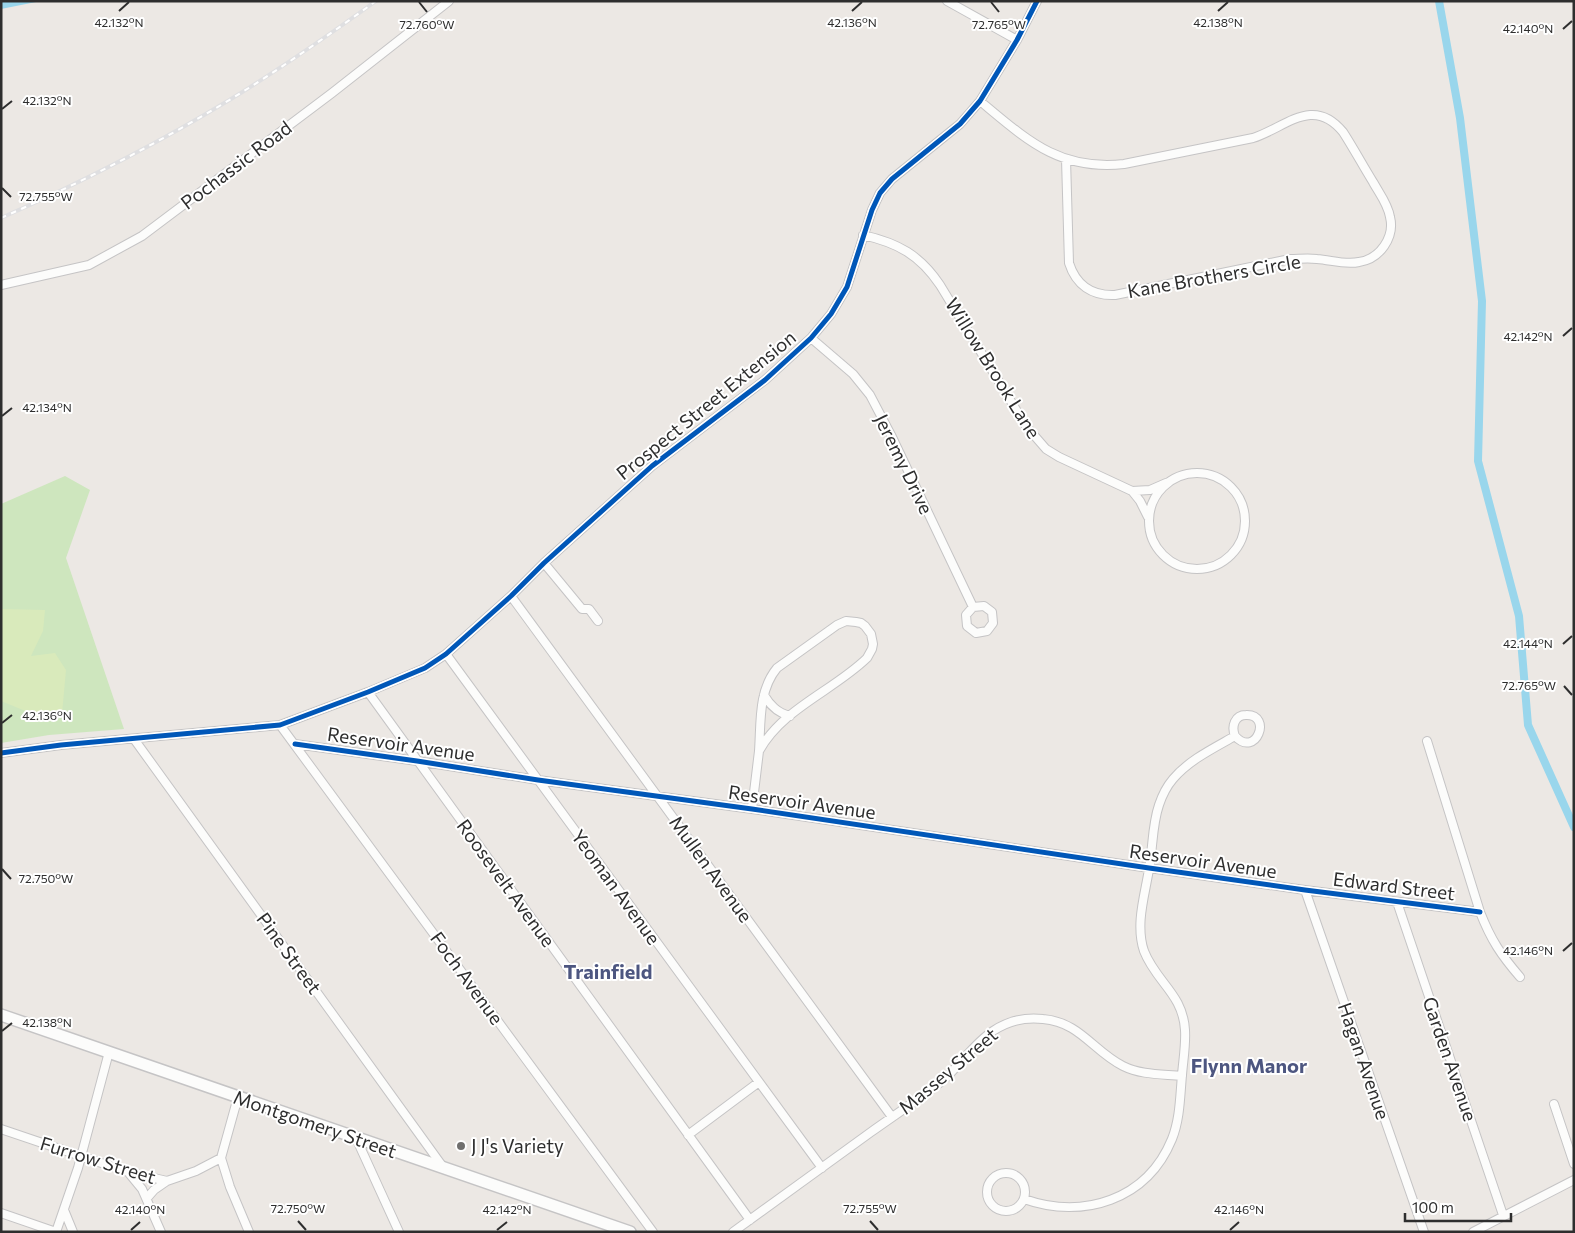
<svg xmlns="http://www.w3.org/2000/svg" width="1575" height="1233" font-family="Commissioner,sans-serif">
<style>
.green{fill:#cee6be}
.pitch{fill:#d9eabb}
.water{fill:#99d6ec}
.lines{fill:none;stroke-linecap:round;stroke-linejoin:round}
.canal{stroke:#99d6ec;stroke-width:8}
.street-casing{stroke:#c5c4c5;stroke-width:10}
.secondary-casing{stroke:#c5c4c5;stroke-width:14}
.street{stroke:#fcfcfb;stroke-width:8}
.secondary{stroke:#fcfcfb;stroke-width:11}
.rail-casing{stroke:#dfdfe1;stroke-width:4}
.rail{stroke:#fff;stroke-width:2;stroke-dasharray:5.5;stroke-linecap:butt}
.cycleway-casing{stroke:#fff;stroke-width:8}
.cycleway{stroke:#0057b8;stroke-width:5}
.ticks{fill:none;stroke:#2e2e2e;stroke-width:2}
.poi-dot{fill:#706f6e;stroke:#fff;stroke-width:2}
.labels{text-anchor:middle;stroke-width:4;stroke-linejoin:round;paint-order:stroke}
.street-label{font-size:19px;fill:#2e2e2e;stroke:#fff}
.poi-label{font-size:19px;fill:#2e2e2e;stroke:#fff;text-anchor:start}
.neighbourhood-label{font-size:20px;font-weight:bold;fill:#4d5680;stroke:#fff}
.ticks-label{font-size:12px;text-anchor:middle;fill:#2e2e2e;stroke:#fff;stroke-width:4;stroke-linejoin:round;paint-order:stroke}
</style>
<rect width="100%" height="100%" fill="#ece8e4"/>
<path class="green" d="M65 476 90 490 66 558 124 729 49 735 1 743V504Z"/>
<path class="pitch" d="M1 609 45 610 43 631 31 656 55 653 66 670 62 714 50 721 1 701Z"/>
<path class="water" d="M1 1H41L1 9Z"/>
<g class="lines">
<path class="canal" d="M1439 1 1460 118 1482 301 1478 461 1519 616 1528 725 1574 827"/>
<g class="street-casing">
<path id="street" d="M947 1 1017 40
M980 101C1027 140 1059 171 1124 164L1253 138C1285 128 1313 95 1343 132 1354 149 1363 166 1373 182 1379 193 1388 204 1390 217 1395 237 1380 259 1359 262 1345 265 1331 260 1317 259 1308 258 1299 259 1290 259L1115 295C1092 296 1076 285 1069 263L1066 159
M863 235C898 243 920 255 940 285L1026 426 1046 449 1059 457 1132 491 1150 490 1166 483
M1 285 89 265 142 236 332 93 449 1
M811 338 853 374 870 395 891 435 973 607 984 606 992 612 993 623 987 631 976 633 967 626 966 615 973 607
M1149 521a48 48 0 1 1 96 0a48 48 0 1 1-96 0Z
M1132 491 1140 501 1148 517
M544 563 582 609H589L598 621
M511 596 892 1117
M446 654 822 1168
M368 692 750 1220
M764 695C770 705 777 713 790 716
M280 725 653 1232
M134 739 443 1167
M1427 741 1480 912C1491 940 1501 955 1520 977
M295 744 417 761 538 780 752 809 1149 868 1305 890 1480 912
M1 753 61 745 280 725 368 692 425 668 446 654 511 596 544 563 652 466 765 380 811 338 831 314 847 287 872 210 880 193 892 179 960 124 980 101 1017 40 1037 1
M752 809 759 751C783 708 833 691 867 658L872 649 873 644 871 634 865 626 861 623 856 622 846 621 837 625 777 668C758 691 761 723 759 751
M1305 890 1424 1232
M1397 902 1503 1215
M238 1097 221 1158 230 1187 249 1232
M1554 1104 1574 1164
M1 1129 128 1172 167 1181 196 1171 221 1158
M688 1135 759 1082
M356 1138 399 1232
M128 1172 142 1189 161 1232
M987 1192a19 19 0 1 1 38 0a19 19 0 1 1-38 0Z
M147 1198 154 1190 167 1181
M1024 1199C1083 1220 1147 1200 1172 1139 1180 1119 1180 1097 1182 1075 1183 1061 1186 1045 1185 1030 1183 994 1156 982 1144 951 1135 924 1145 895 1149 869 1153 848 1152 825 1159 805 1162 796 1167 786 1173 779 1189 760 1214 748 1235 736 1256 759 1273 714 1246 715 1235 715 1231 726 1235 736
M64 1210 73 1232
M1 1213 56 1232 78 1168 109 1052
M733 1232C779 1199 825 1165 871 1132 895 1115 919 1099 942 1081 960 1066 973 1044 993 1031 1008 1021 1026 1017 1043 1019 1080 1022 1093 1051 1123 1066 1141 1075 1162 1074 1182 1076
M1473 1232 1574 1180"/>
</g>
<g class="secondary-casing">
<path id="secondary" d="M1 1015 630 1232"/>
</g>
<use href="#street" class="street"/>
<use href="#secondary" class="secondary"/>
<g class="rail-casing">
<path id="rail" d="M1 218C80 183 157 144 231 99 280 69 329 35 376 1"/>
</g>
<use href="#rail" class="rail"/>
<g class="cycleway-casing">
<path id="cycleway" d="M295 744 417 761 538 780 752 809 1149 868 1305 890 1480 912
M1 753 61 745 280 725 368 692 425 668 446 654 511 596 544 563 652 466 765 380 811 338 831 314 847 287 872 210 880 193 892 179 960 124 980 101 1017 40 1037 1"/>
</g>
<use href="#cycleway" class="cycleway"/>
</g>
<path class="ticks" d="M419 2 427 12M991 2 999 12M119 11 129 2M852 11 862 2M1218 11 1228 2M1563 29 1572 21M2 109 12 101M2 188 11 197M1563 336 1572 328M2 416 12 408M1563 644 1572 636M1564 686 1572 695M2 723 12 715M2 869 11 879M1563 951 1572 943M2 1031 12 1023M298 1221 306 1230M870 1221 878 1230M131 1230 140 1222M497 1230 507 1222M1230 1230 1239 1222"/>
<circle class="poi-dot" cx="461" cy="1146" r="5"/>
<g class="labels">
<g class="street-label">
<text transform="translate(236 165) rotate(-37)" y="7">Pochassic Road</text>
<text transform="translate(1214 276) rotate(-10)" y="7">Kane Brothers Circle</text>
<text transform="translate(993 368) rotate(58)" y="7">Willow Brook Lane</text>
<text transform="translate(706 405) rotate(-39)" y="7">Prospect Street Extension</text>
<text transform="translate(904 464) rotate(64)" y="7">Jeremy Drive</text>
<text transform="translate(401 744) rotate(8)" y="7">Reservoir Avenue</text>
<text transform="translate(802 802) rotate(8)" y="7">Reservoir Avenue</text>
<text transform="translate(1203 861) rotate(8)" y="7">Reservoir Avenue</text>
<text transform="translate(711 869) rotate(54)" y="7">Mullen Avenue</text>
<text transform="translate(506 883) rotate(54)" y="7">Roosevelt Avenue</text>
<text transform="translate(1394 886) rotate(7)" y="7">Edward Street</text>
<text transform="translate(616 887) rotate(54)" y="7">Yeoman Avenue</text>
<text transform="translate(289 953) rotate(54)" y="7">Pine Street</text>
<text transform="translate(467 978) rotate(54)" y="7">Foch Avenue</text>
<text transform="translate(1450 1059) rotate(71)" y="7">Garden Avenue</text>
<text transform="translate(1364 1061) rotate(71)" y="7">Hagan Avenue</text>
<text transform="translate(948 1071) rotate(-40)" y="7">Massey Street</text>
<text transform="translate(315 1124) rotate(19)" y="7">Montgomery Street</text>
<text transform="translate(98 1160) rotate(17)" y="7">Furrow Street</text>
</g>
<g class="poi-label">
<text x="471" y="1153">J J's Variety</text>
</g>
<g class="neighbourhood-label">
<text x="608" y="979">Trainfield</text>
<text x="1249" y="1073">Flynn Manor</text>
</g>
</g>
<g class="ticks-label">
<text x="852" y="27">42.136°N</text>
<text x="119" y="27">42.132°N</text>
<text x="1218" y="27">42.138°N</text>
<text x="427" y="29">72.760°W</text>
<text x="999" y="29">72.765°W</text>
<text x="1528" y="33">42.140°N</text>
<text x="47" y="105">42.132°N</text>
<text x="46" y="201">72.755°W</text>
<text x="1528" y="341">42.142°N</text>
<text x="47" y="412">42.134°N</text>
<text x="1528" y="648">42.144°N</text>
<text x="1529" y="690">72.765°W</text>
<text x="47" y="720">42.136°N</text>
<text x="46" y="883">72.750°W</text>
<text x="1528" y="955">42.146°N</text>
<text x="47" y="1027">42.138°N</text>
<text x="298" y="1213">72.750°W</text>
<text x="870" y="1213">72.755°W</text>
<text x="140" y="1214">42.140°N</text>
<text x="507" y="1214">42.142°N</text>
<text x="1239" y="1214">42.146°N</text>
</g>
<rect width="1575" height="1233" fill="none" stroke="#2e2e2e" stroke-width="5"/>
<path d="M1405 1213v8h106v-8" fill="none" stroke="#2e2e2e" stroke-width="2.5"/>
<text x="1412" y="1213" font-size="15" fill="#2e2e2e" stroke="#ffffff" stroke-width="4" paint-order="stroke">100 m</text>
</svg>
